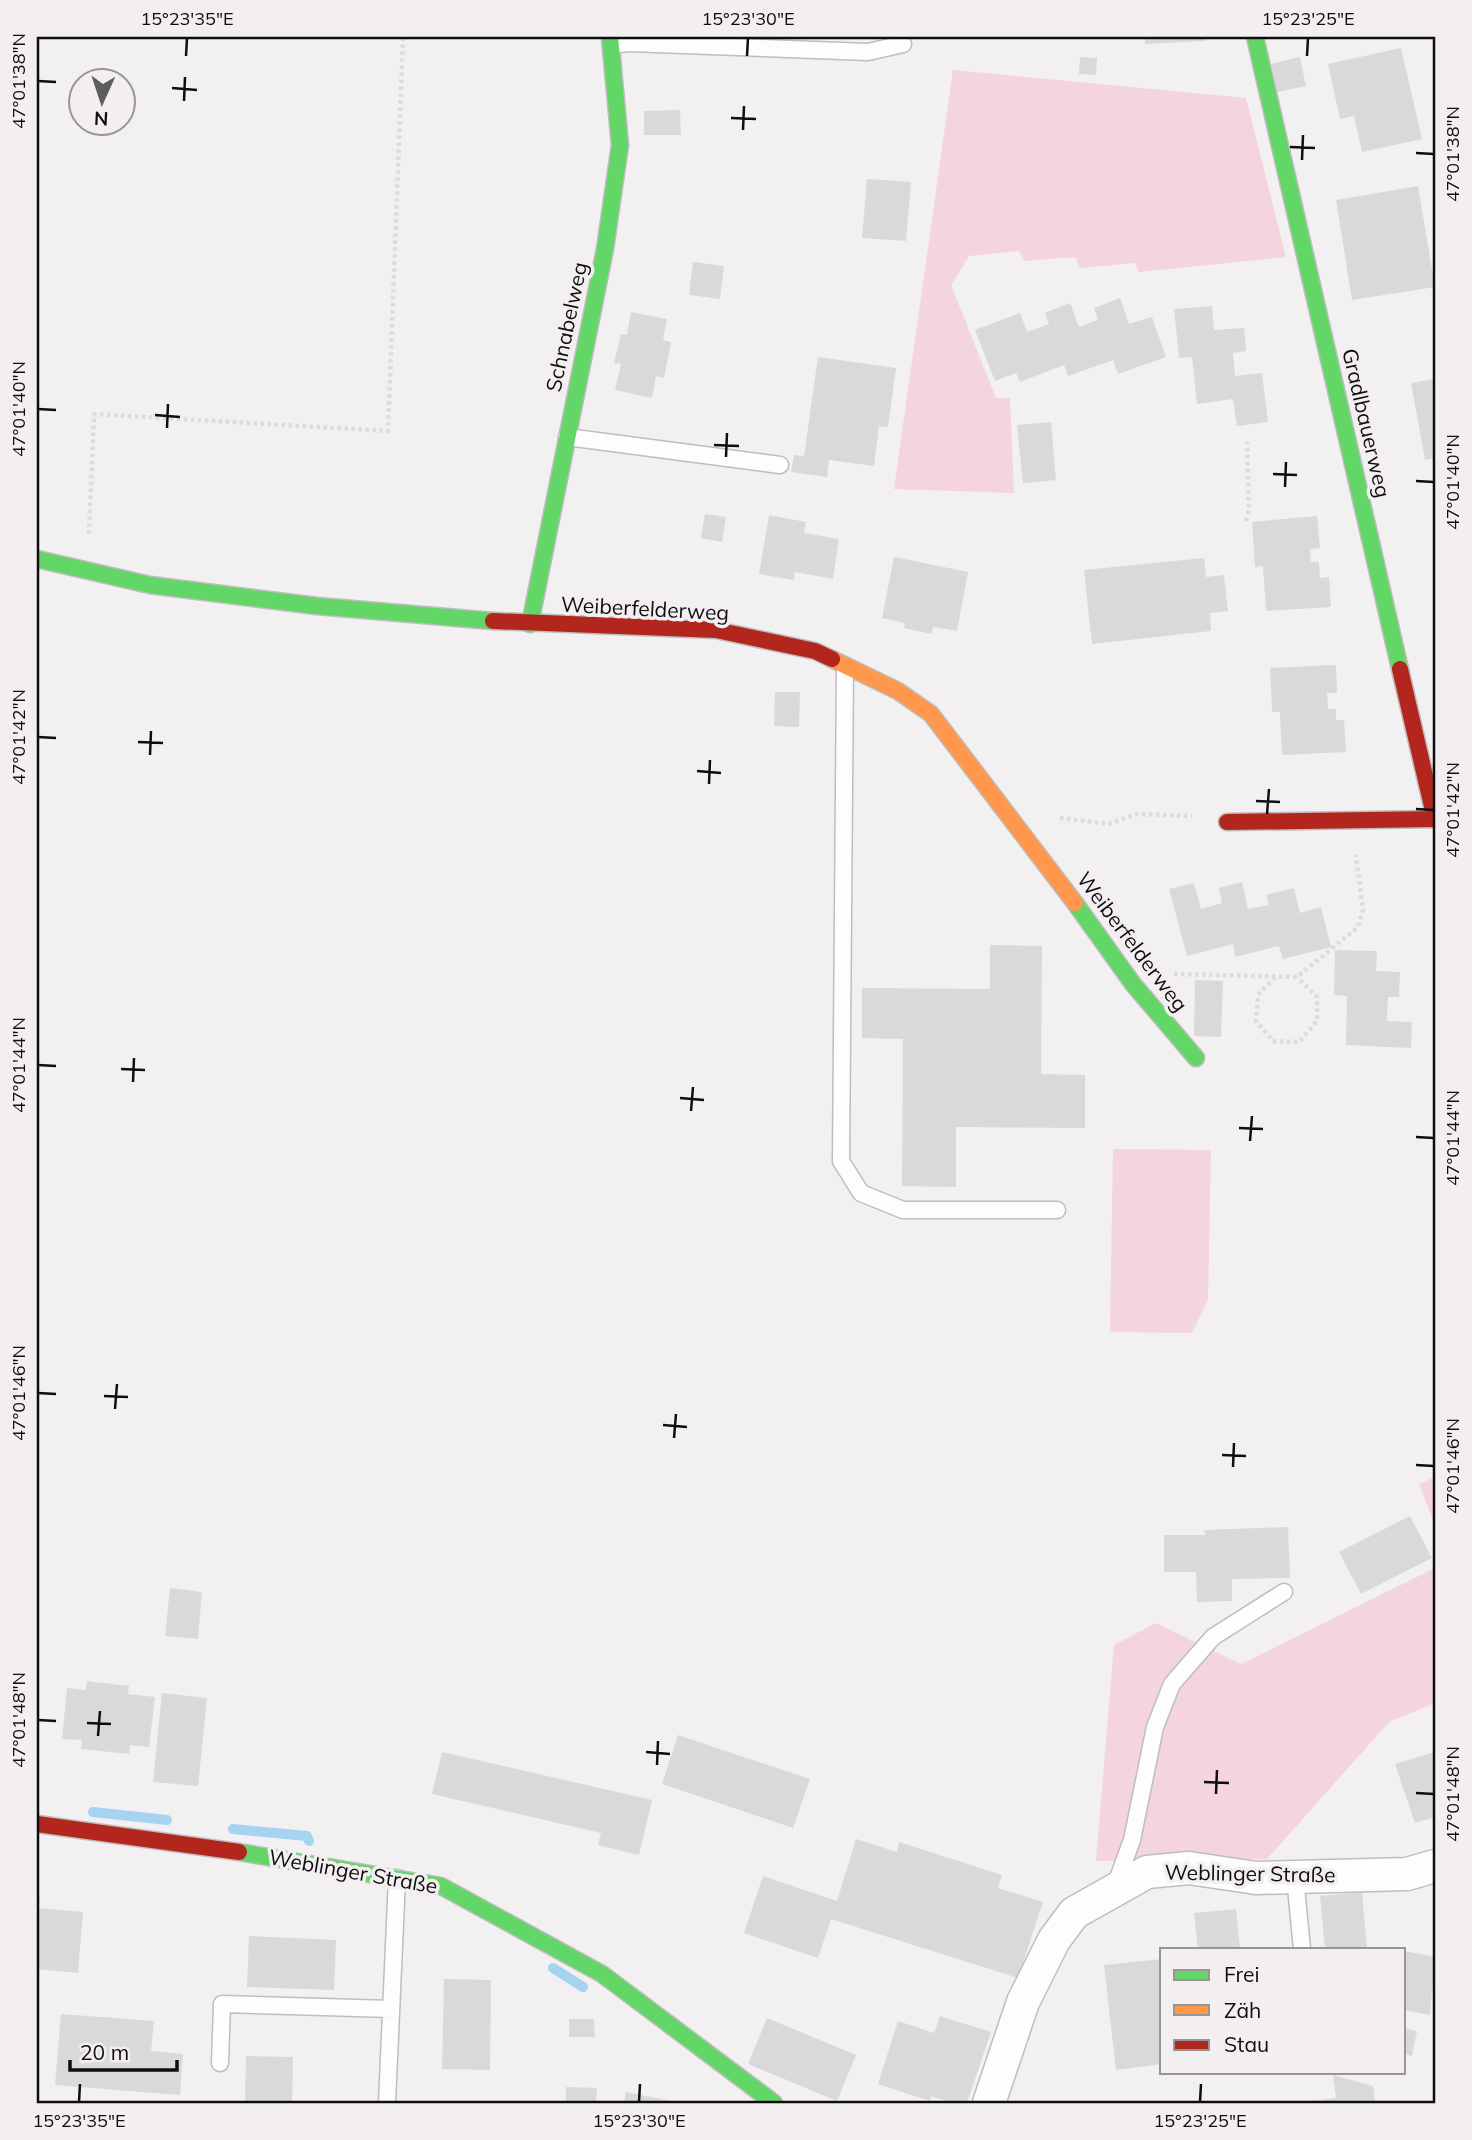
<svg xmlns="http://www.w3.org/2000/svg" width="1472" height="2140" font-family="Mulish,sans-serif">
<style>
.green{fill:#f4d4dd}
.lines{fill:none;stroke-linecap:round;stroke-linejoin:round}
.stream{stroke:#a4d4f0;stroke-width:10}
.building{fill:#dad9d9}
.lane-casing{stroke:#bfbdbe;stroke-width:19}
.street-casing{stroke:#bfbdbe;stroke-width:35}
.fast-casing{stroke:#bfbdbe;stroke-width:19}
.slow-casing{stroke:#bfbdbe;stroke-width:19}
.jam-casing{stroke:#bfbdbe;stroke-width:19}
.path{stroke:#dddcdd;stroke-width:4.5;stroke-dasharray:3.5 3.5;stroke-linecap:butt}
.lane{stroke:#fdfdfd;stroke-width:16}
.street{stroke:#fdfdfd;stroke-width:32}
.fast{stroke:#63d668;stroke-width:16}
.slow{stroke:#ff974d;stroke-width:16}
.jam{stroke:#b3261e;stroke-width:16}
.ticks{fill:none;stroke:#0f0e0e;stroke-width:2.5}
.labels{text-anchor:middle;stroke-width:7;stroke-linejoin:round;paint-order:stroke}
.street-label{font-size:21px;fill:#0f0e0e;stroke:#f3eff0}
.neatline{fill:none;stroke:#0f0e0e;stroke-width:2.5}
.ticks-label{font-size:18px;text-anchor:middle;fill:#0f0e0e}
</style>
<rect width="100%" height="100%" fill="#f2f0f1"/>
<path class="green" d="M953 70 1246 98 1286 257 1139 272 1135 263 1080 268 1075 257 1024 261 1019 251 969 256 951 285 996 398H1010L1014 493 894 489Z
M1113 1149 1211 1150 1208 1300 1192 1333 1110 1332Z
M1435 1477V1525L1419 1484Z
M1435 1568V1703L1389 1722 1267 1859 1096 1861 1114 1645 1156 1623 1241 1664Z"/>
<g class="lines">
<path class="stream" d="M93 1812 167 1820
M233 1829 307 1836 309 1841
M553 1968 583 1987"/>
</g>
<path class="building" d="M1145 37H1206V41L1145 44Z
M1401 48 1422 139 1362 152 1354 116 1340 119 1328 64Z
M1080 57 1097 58 1096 75 1079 74Z
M1300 57 1306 86 1277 92 1271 64Z
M680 110 681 135H644V111Z
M867 179 911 182 906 241 862 238Z
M1418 186 1435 287 1352 300 1336 200Z
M693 262 724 266 720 299 689 295Z
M1120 298 1129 324 1152 317 1166 357 1118 374 1113 360 1068 376 1064 365 1020 382 1016 373 995 381 975 330 1020 313 1027 332 1049 324 1045 313 1070 303 1079 327 1098 320 1094 308Z
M1212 306 1214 330 1244 328 1246 351 1233 353 1235 376 1262 373 1268 422 1237 426 1233 399 1197 404 1192 357 1179 358 1174 309Z
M631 312 667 319 663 340 671 342 664 378 656 376 652 398 615 390 621 364 614 363 621 334 627 335Z
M818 357 896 368 888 427 879 426 874 466 829 460 827 477 791 472 794 455 804 456Z
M1435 379V458L1425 460 1411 383Z
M1051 422 1056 480 1023 483 1017 425Z
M705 514 726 517 722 542 701 538Z
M769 515 806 522 804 533 839 539 833 579 795 572 794 580 759 574Z
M1317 516 1320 548 1310 549 1311 562H1319L1320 578 1329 577 1331 607 1266 611 1263 566 1255 567 1252 522Z
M894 557 968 572 957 631 933 627 932 634 904 628 905 623 882 618Z
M1204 558 1206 577 1224 575 1228 611 1210 613 1211 631 1092 644 1084 570Z
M1336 665 1337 693H1327L1328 709H1336V720H1344L1346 752 1282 755 1280 712H1272L1270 668Z
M775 692H800L799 727 774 726Z
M1242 882 1248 909 1269 905 1266 895 1294 888 1300 913 1321 907 1331 947 1283 959 1279 946 1235 957 1233 944 1187 956 1169 889 1194 883 1201 909 1222 903 1219 888Z
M990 945 1042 946 1041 1074 1085 1075V1128L956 1127V1187L902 1186 903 1039 862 1038V988L990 989Z
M1335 950 1377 951 1376 971 1400 972 1399 997H1388L1387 1021 1412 1022 1411 1048 1346 1045 1347 996 1334 995Z
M1195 980 1223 981 1221 1037 1194 1036Z
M1410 1516 1432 1558 1361 1594 1339 1552Z
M1288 1527 1290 1578 1232 1579V1601L1197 1602 1196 1572H1164V1535H1206L1204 1530Z
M170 1588 202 1592 198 1639 165 1636Z
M87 1681 129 1686 128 1694 155 1697 149 1747 130 1745 129 1754 81 1749 82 1740 62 1739 67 1688 86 1690Z
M162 1693 207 1698 198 1786 153 1782Z
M678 1735 810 1779 793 1828 662 1784Z
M442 1752 652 1800 639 1855 598 1845 601 1833 432 1794Z
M1435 1752V1817L1415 1823 1395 1764Z
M856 1839 897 1852 899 1842 1002 1875 998 1888 1043 1902 1018 1978 831 1919 818 1958 744 1933 763 1876 837 1901Z
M1362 1892 1367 1949H1325L1320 1896Z
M37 1896H40L39 1908 83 1912 78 1973 37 1969Z
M1236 1909 1240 1949H1198L1194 1913Z
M249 1936 336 1940 334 1990 247 1987Z
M1404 1951 1435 1957 1430 2015 1404 2010Z
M1162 1959V2064L1116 2070 1104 1965Z
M444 1979 491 1980 490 2070 442 2069Z
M61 2014 154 2021 151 2051 183 2054 180 2095 55 2085Z
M940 2016 991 2032 967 2103H952L931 2096 930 2101 878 2084 898 2021 934 2033Z
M767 2018 856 2055 837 2101 748 2064Z
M569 2019H594L595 2037H569Z
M1404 2028 1417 2031 1412 2056 1404 2054Z
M246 2056 293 2057 292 2103H245Z
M1333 2075 1373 2086 1375 2103H1297L1336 2098Z
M566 2087 597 2088 596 2103H566Z
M626 2092 676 2102V2103H624Z"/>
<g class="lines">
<g class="lane-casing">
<path id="lane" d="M611 45 629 43 868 52 903 44
M567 437 780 465
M845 666 841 1161 861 1193 903 1210H1057
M1295 1877 1302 1949
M1114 1889 1132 1840 1155 1727 1172 1684 1213 1637 1284 1592
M220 2063 222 2004 391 2009
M387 2103 397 1878"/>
</g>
<g class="street-casing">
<path id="street" d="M989 2103 1023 2002 1054 1940 1074 1913 1147 1872 1189 1868 1256 1878 1295 1877 1407 1874 1435 1866"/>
</g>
<g class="fast-casing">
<path id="fast" d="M1255 37 1400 669
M37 559 150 585 317 606 493 621
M530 624 605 249 620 145 610 37
M1075 903 1133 984 1196 1058
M239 1852 441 1886 602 1974 774 2103"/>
</g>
<g class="slow-casing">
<path id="slow" d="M832 659 898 691 931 714 1075 903"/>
</g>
<g class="jam-casing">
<path id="jam" d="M493 621 716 630 815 651 832 659
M1227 822 1435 819 1400 669
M37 1824 239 1852"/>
</g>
<path class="path" d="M1246 521 1249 510 1247 442
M89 534 94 414 388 431 403 37
M1060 818 1109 824 1136 814 1192 816
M1174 974 1297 977 1358 927 1363 910 1356 855
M1275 977 1258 995 1256 1021 1273 1041 1299 1042 1317 1021V997L1297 977"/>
<use href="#lane" class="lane"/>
<use href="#street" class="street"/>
<use href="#fast" class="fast"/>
<use href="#slow" class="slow"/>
<use href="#jam" class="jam"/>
</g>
<path class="ticks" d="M186 56 187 38M747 56 748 38M1307 56 1308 38M38 81 56 82M172 88 197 90M184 101 185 77M731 118 756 119M743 130 744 106M1290 147 1315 148M1416 153 1434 154M1302 160 1303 135M38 409 56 410M155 415 180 417M167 428 168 404M714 445 739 446M726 457 727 433M1273 474 1297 475M1416 481 1434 482M1285 487 1286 462M38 737 56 738M138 742 163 743M150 755 151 731M697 771 721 773M709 784 710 760M1256 801 1280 802M1416 809 1434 810M1267 814 1269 789M38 1065 56 1066M121 1069 145 1070M133 1082 134 1058M680 1098 704 1100M691 1111 693 1087M1239 1128 1263 1129M1416 1137 1434 1138M1250 1141 1252 1116M38 1393 56 1394M104 1396 128 1397M115 1409 117 1384M663 1425 687 1427M674 1438 676 1414M1222 1455 1246 1456M1416 1465 1434 1466M1233 1467 1234 1443M38 1720 56 1721M87 1723 111 1724M98 1736 100 1711M646 1752 670 1754M657 1765 658 1741M1204 1782 1229 1783M1416 1793 1434 1794M1216 1794 1217 1770M79 2102 80 2084M639 2102 640 2084M1200 2102 1201 2084"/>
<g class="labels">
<g class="street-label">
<text transform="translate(567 327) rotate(-78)" y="7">Schnabelweg</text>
<text transform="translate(1366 423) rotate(77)" y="7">Gradlbauerweg</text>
<text transform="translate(645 609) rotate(3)" y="7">Weiberfelderweg</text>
<text transform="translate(1132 942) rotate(53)" y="7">Weiberfelderweg</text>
<text transform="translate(353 1872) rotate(10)" y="7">Weblinger Straße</text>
<text transform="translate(1250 1874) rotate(1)" y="7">Weblinger Straße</text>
</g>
</g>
<rect width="1472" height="2140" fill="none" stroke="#f3eff0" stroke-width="77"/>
<rect x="1160" y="1948" width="245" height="126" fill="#f3eff0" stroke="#989596" stroke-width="2"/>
<rect x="1174" y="1970" width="35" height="10" fill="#63d668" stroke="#989596" stroke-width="2"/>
<text x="1224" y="1982" font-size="21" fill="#0f0e0e">Frei</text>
<rect x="1174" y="2005" width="35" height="10" fill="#ff974d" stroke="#989596" stroke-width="2"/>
<text x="1224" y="2018" font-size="21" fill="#0f0e0e">Zäh</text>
<rect x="1174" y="2040" width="35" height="10" fill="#b3261e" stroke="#989596" stroke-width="2"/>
<text x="1224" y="2052" font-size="21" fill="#0f0e0e">Stau</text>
<g transform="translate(102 102) rotate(183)"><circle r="33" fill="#f3eff0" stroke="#989596" stroke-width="2"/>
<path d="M0-5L12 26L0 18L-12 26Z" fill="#5e5d5d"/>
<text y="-10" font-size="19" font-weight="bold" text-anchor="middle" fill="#0f0e0e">N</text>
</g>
<path d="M70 2060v10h107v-10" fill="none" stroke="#0f0e0e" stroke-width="3.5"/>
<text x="80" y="2060" font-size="21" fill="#0f0e0e" stroke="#f3eff0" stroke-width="5" paint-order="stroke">20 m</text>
<rect x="38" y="38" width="1396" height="2064" class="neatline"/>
<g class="ticks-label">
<text x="187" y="25">15°23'35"E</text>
<text x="748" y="25">15°23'30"E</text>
<text x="1308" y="25">15°23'25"E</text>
<text transform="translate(19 81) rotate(-90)" y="6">47°01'38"N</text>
<text transform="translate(1453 154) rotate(-90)" y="6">47°01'38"N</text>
<text transform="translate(19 409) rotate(-90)" y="6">47°01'40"N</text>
<text transform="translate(1453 482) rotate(-90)" y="6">47°01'40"N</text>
<text transform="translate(19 737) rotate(-90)" y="6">47°01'42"N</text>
<text transform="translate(1453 810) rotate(-90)" y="6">47°01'42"N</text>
<text transform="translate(19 1065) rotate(-90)" y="6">47°01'44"N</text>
<text transform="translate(1453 1138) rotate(-90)" y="6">47°01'44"N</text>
<text transform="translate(19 1393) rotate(-90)" y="6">47°01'46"N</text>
<text transform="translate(1453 1466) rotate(-90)" y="6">47°01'46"N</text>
<text transform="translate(19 1720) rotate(-90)" y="6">47°01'48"N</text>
<text transform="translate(1453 1794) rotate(-90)" y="6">47°01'48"N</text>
<text x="79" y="2127">15°23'35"E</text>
<text x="639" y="2127">15°23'30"E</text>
<text x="1200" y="2127">15°23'25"E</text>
</g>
</svg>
